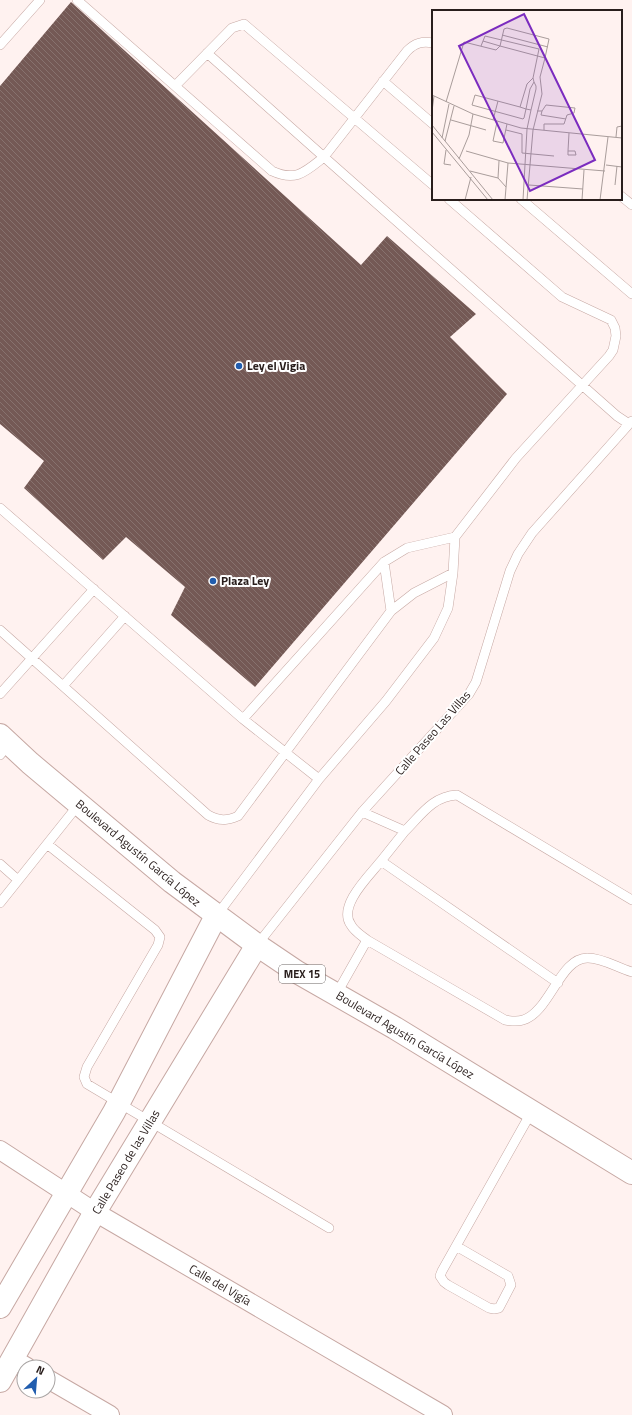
<svg xmlns="http://www.w3.org/2000/svg" width="632" height="1415" font-family="'Titillium Web',sans-serif">
<style>
.building{fill:url(#building-back-hatch)}
.lines{fill:none;stroke-linecap:round;stroke-linejoin:round}
.lane-casing{stroke:#c6a8a3;stroke-width:10}
.street-casing{stroke:#c6a8a3;stroke-width:20}
.secondary-casing{stroke:#c6a8a3;stroke-width:24}
.primary-casing{stroke:#c6a8a3;stroke-width:24}
.lane{stroke:#fff;stroke-width:9}
.street{stroke:#fff;stroke-width:18}
.secondary{stroke:#fff;stroke-width:22}
.primary{stroke:#fff;stroke-width:22}
.poi-dot{fill:#215dae;stroke:#fff;stroke-width:1.5}
.labels{text-anchor:middle;stroke-width:4;stroke-linejoin:round;paint-order:stroke}
.shield{fill:#fff;stroke:#696260;stroke-width:1}
.shield-label{font-size:11px;font-weight:bold;fill:#291e1c}
.poi-label{font-size:12px;font-weight:bold;fill:#291e1c;stroke:#fff;text-anchor:start}
.street-label{font-size:12px;fill:#291e1c;stroke:#fff}
.inset-road{fill:none;stroke:#a99d9b;stroke-width:1}
.view{fill:#7b2cbf;fill-opacity:0.15;stroke:#7b2cbf;stroke-width:2}
.inset-edge{fill:none;stroke:#291e1c;stroke-width:2}
</style>
<defs>
<pattern id="building-back-hatch" width="6" height="6" patternUnits="userSpaceOnUse"><rect width="6" height="6" fill="#745955"/><path d="M-1 5l2 2M0 0l6 6M5-1l2 2" fill="none" stroke="#87726e"/></pattern>
</defs>
<rect width="100%" height="100%" fill="#fff2f0"/>
<path class="building" d="M71 2 361 265 387 236 476 314 450 337 507 394 255 687 171 615 185 587 126 537 103 560 24 488 44 461 0 424V86Z"/>
<g class="lines">
<g class="lane-casing">
<path id="lane" d="M77 0 272 171C296 182 305 172 324 157L207 53
M433 43C422 41 415 43 407 51L324 157 617 416 629 424 632 421
M0 45 40 0
M383 81 433 124
M175 86 232 28 244 24 433 185
M621 196 632 205
M521 199 632 294
M0 508 243 719 319 779 386 701 434 638 448 608 453 573 455 537 516 458 609 356 613 350 616 336 615 328 611 320 562 297 449 199
M384 562 391 611
M0 630 208 815C219 821 227 821 238 816L391 611 414 593 453 573
M63 686 125 616
M0 694 94 589
M243 719 384 562 407 548 455 537
M0 755 9 744
M362 812 405 831C421 815 433 796 457 795L632 900
M405 831 381 861 558 983
M47 844 155 930 160 937 158 945 87 1067 84 1077 87 1084 329 1228
M0 864 18 880
M0 903 79 804
M217 915 319 779
M367 940C362 936 354 931 351 925 337 906 370 875 381 861
M257 945 362 812 469 694 476 682 510 571 518 554 532 533 629 424
M337 993 367 940 505 1020C511 1021 517 1022 523 1020 550 1012 560 957 588 958 603 958 618 968 632 972
M456 1246 508 1276 511 1285 499 1308 494 1309 489 1308 448 1285 444 1282 440 1276 442 1271 532 1111"/>
</g>
<g class="street-casing">
<path id="street" d="M0 1150 95 1212 443 1415
M13 1359 27 1367
M48 1379 110 1415"/>
</g>
<g class="secondary-casing">
<path id="secondary" d="M0 1307 114 1112 216 916
M0 1381 95 1212 257 945"/>
</g>
<g class="primary-casing">
<path id="primary" d="M0 735 30 763 172 882 257 945 297 972 395 1028 632 1173"/>
</g>
<use href="#lane" class="lane"/>
<use href="#street" class="street"/>
<use href="#secondary" class="secondary"/>
<use href="#primary" class="primary"/>
</g>
<g class="poi-dot">
<circle cx="239" cy="366" r="4"/>
<circle cx="213" cy="581" r="4"/>
</g>
<g class="labels">
<rect class="shield" x="279" y="965" width="46" height="18" rx="3"/>
<g class="shield-label">
<text x="302" y="978">MEX 15</text>
</g>
<g class="poi-label">
<text x="247" y="370">Ley el Vigia</text>
<text x="221" y="585">Plaza Ley</text>
</g>
<g class="street-label">
<text transform="translate(433 733) rotate(-49)" y="4">Calle Paseo Las Villas</text>
<text transform="translate(138 853) rotate(40)" y="4">Boulevard Agustín García López</text>
<text transform="translate(405 1035) rotate(31)" y="4">Boulevard Agustín García López</text>
<text transform="translate(126 1162) rotate(-59)" y="4">Calle Paseo de las Villas</text>
<text transform="translate(220 1285) rotate(30)" y="4">Calle del Vigía</text>
</g>
</g>
<g transform="translate(432 10)">
<rect width="190" height="190" fill="#fff2f0"/>
<path class="inset-road" d="M75 18 117 29 113 48 68 36 72 19ZM70 25 116 37M49 36 53 26 107 39 101 68 102 72 104 76V79L99 100 94 99 88 97 43 85 40 95 91 109 92 108 94 99 98 79 102 72M0 85 41 104 89 118 190 128M14 92 32 32 64 40 68 36 51 31M88 97 95 74 101 68M0 101 2 86M105 101H110L114 95 143 98 142 103 135 105 132 114H112V120M110 101 109 105 134 109M19 110 54 120M61 110 66 91M65 112 61 131 71 133 75 114M0 115 61 190M74 120 90 124V143L122 146M0 122 56 190M184 127 185 117 190 116M10 128 17 94M13 131 22 96M14 140 12 154 19 155M34 141 76 153 173 161M136 141H143L144 145H136V141L137 123M27 149 37 125 41 104M174 155 190 157M38 161 66 168 74 177M66 168 67 151M97 175 151 179M183 175 185 156M33 190 39 167M73 190 76 153M91 190 95 119 99 100M95 190 101 120 110 84 108 67 113 48M150 190 152 160M168 190 176 127"/>
<path class="view" d="M92 4 163 150 98 181 27 36Z"/>
<rect width="190" height="190" class="inset-edge"/>
</g>
<g transform="translate(36 1379) rotate(26)"><circle r="19" fill="#ffffff" stroke="#a9a5a4"/>
<path d="M0-3L7 15L0 10L-7 15Z" fill="#215dae"/>
<text y="-6" font-size="11" font-weight="bold" text-anchor="middle" fill="#291e1c">N</text>
</g>
</svg>
